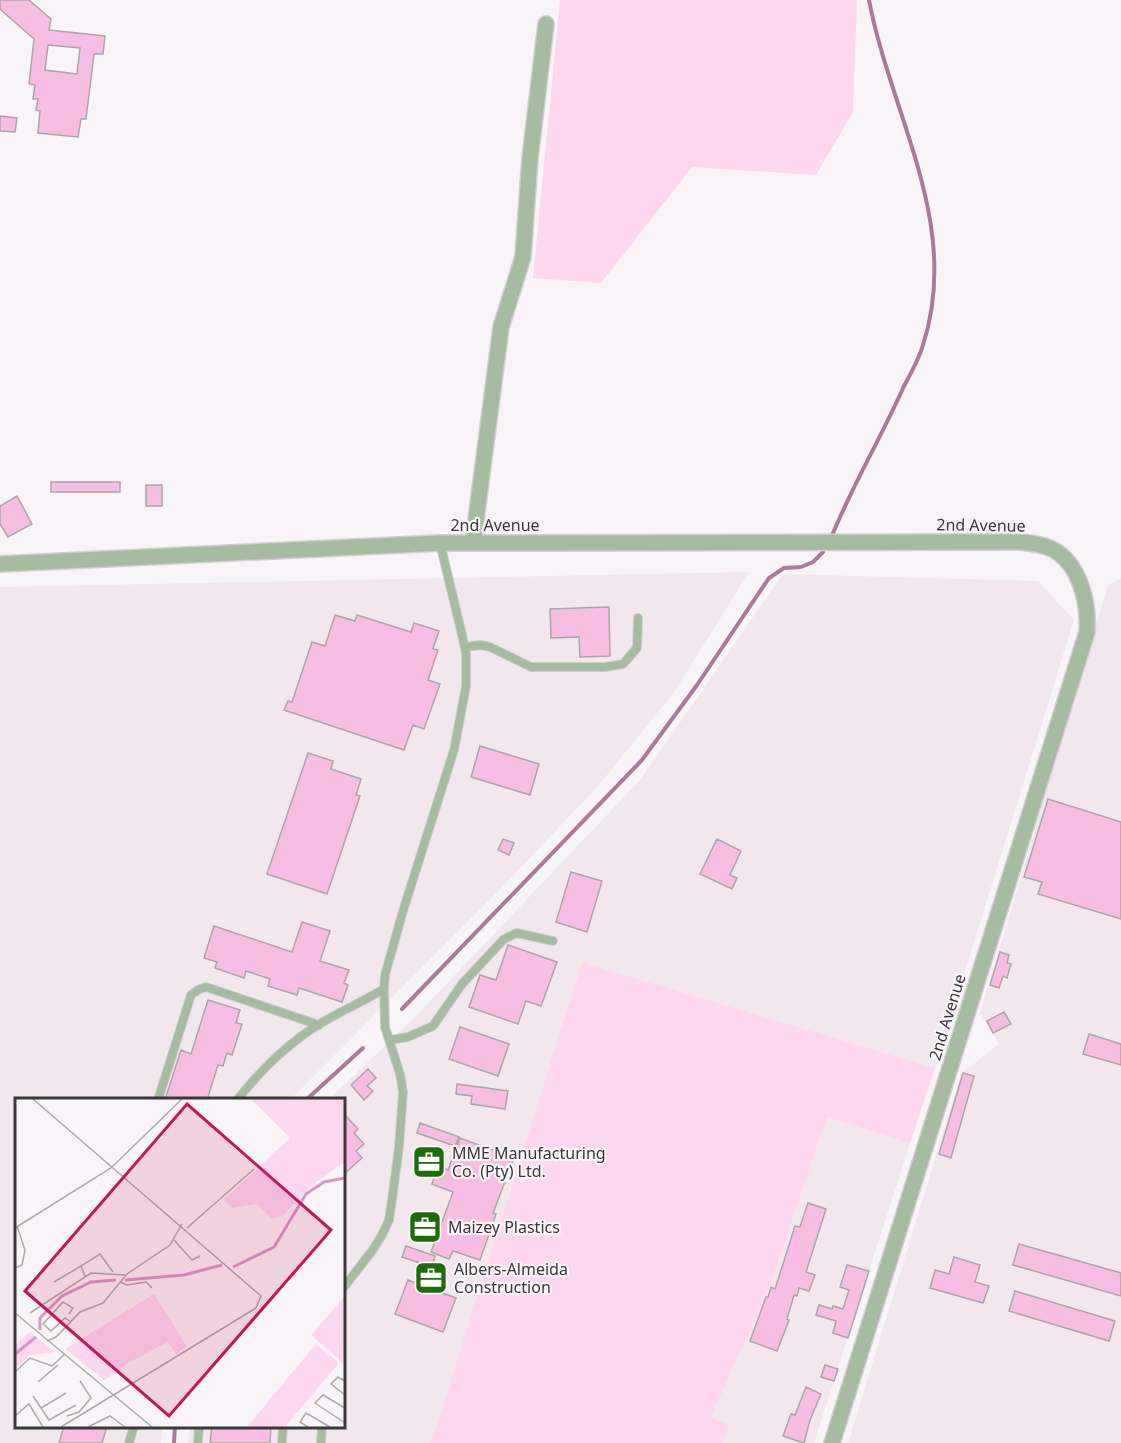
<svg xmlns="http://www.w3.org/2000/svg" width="1121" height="1443" font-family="'Noto Sans',sans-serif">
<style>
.built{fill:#f3e7ee}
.green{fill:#fdd6ef}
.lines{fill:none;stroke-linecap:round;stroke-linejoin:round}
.stream{stroke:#ab7a9b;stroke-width:4}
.building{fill:#f7bde3;stroke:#aba6a9;stroke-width:1.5;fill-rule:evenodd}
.lane-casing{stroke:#d3ced1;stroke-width:10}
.street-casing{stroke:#d3ced1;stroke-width:18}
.lane{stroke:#a5bca0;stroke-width:8}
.street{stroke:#a5bca0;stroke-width:15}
.labels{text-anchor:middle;stroke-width:4.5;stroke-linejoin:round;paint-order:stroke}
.street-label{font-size:16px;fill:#3a3839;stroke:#f9f4f7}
.poi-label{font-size:16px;fill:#3a3839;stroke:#f9f4f7;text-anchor:start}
.inset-river{fill:none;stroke:#dc96c5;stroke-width:3}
.inset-road{fill:none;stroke:#ada9ab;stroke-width:1.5}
.view{fill:#c2185b;fill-opacity:0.15;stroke:#c2185b;stroke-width:3}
.inset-edge{fill:none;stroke:#3a3839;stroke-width:3}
</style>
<rect width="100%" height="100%" fill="#f9f4f7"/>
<path class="built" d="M749 572 675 691 599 785 506 883 291 1099 16 1100V1426L163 1427 161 1443H0V587Z
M783 574 1038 581 1074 620 935 1068 582 962 431 1443H188L190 1427 344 1426V1100L329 1099 415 1017 640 780Z
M1121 578V1443H848L961 1074 999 1044 980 1013 1108 585Z
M827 1117 910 1143 814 1443H723L729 1425 711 1417 772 1281Z"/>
<path class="green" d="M560 0H857L853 112 816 175 692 167 601 283 533 278Z
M582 962 935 1068 910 1143 827 1117 772 1281 711 1417 729 1425 723 1443H431Z"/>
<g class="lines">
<path class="stream" d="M831 538C852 486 881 438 904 386 911 373 919 359 923 345 962 224 891 116 869 0
M402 1009 642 760 697 685 769 578 784 568 801 567 813 562 823 552
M306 1100 363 1048
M174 1443 175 1426"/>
</g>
<path class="building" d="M0 0H29L51 19 49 30 105 36 103 54H94L86 119H81L78 137 38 133 40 111 36 110 38 99H33L35 85 29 84 34 39 0 9ZM48 45 80 48 77 74 45 70Z
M0 116 17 118 15 132 0 131Z
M51 482H120V492H51Z
M146 485H162V506H146Z
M17 496 32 524 8 537 0 524V506Z
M609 607 610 656 580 657 579 637 551 638 550 609Z
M335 615 355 621 357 615 411 632 414 623 439 631 433 649 438 650 428 680 440 684 424 729 413 725 404 750 284 710 288 701 292 702 312 642 325 646Z
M480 746 539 764 530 795 471 777Z
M308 753 333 761 331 769 361 779 356 795 360 796 327 894 267 874Z
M1048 799 1121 822V919L1038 894 1042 882 1024 877Z
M503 839 514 843 509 855 498 850Z
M717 839 741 851 730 875 737 878 732 889 700 874Z
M571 872 602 881 587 932 556 922Z
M302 922 330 931 320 961 349 970 344 983 348 985 342 1002 299 988 297 995 268 986 270 979 246 971 244 978 215 968 217 962 204 958 214 926 292 952Z
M508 945 557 962 541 1006 526 1001 518 1024 469 1007 480 975 496 980Z
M1000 952 1009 955 1007 963 1011 964 1007 978 1003 976 999 988 990 985Z
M208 1000 240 1010 236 1023 242 1024 232 1055 227 1053 223 1066 218 1065 207 1100H165L181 1050 191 1054Z
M1004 1012 1011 1024 993 1033 987 1021Z
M460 1027 509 1044 498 1076 449 1059Z
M1089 1034 1121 1044V1065L1083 1054Z
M368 1069 376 1078 367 1086 373 1091 364 1100 351 1085Z
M963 1073 974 1076 951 1158 939 1154Z
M457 1084 508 1091 505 1109 471 1104 472 1096 456 1094Z
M344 1114 358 1129 354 1133 364 1144 356 1151 362 1158 344 1174Z
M420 1123 459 1137 455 1146 417 1133Z
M460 1138 514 1158 493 1213 496 1214 480 1260 453 1251 449 1259 431 1252 453 1192 432 1184 435 1174 439 1175 441 1167 448 1170Z
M808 1203 826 1209 806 1272 815 1275 809 1291 799 1288 797 1296 794 1295 787 1319 789 1320 777 1351 750 1341 766 1297H768L771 1287 775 1289 795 1226 800 1227Z
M1019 1244 1121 1273V1296L1013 1265Z
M406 1246 435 1256 432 1267 402 1257Z
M954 1257 980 1265 975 1282 989 1286 983 1303 930 1288 935 1270 949 1274Z
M847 1265 869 1271 848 1338 833 1333 836 1321 816 1315 819 1305 832 1309 833 1306 843 1309 849 1290 840 1287Z
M408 1280 456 1298 443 1332 395 1314Z
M1015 1291 1115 1321 1109 1341 1009 1311Z
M825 1365 838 1369 834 1381 821 1377Z
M806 1387 821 1394 810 1420 804 1443 783 1436 791 1414 795 1415Z
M64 1426H107L102 1443H59Z
M212 1426H271L270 1443H210Z"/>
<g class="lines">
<g class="lane-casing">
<path id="lane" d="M465 647 481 645 490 647 531 667H605L623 664 637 648 638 618
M390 1040 408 1037 433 1026 462 984 504 939 517 933 553 941
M158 1100 191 995 198 990 206 987 319 1025
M237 1100C260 1071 287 1044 318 1025 339 1012 362 1002 384 989
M344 1287 372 1251 382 1235 389 1220 392 1200 399 1147 403 1092 400 1074 385 1027 384 989 385 975 403 911 454 750 466 686V654L463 639 440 543
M129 1443 134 1426
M198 1443 199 1426
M282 1443 283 1426
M321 1443 322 1426"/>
</g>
<g class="street-casing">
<path id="street" d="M473 543 501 327 523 257 530 158 546 24
M0 564 440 543 1020 542C1031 543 1042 544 1052 549 1080 563 1089 604 1087 632L832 1443"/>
</g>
<use href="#lane" class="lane"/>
<use href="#street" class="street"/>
</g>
<defs>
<g id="office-square" transform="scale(1.725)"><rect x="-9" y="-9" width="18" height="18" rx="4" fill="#1d6b0b" stroke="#f9f4f7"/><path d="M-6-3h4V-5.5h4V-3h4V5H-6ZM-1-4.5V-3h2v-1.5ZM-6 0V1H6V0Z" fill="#fff"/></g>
</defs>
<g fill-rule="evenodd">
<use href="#office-square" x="429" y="1162"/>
<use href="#office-square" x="425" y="1227"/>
<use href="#office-square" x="431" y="1278"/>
</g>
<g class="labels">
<g class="street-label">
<text x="495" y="531">2nd Avenue</text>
<text transform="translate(981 525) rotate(1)" y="6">2nd Avenue</text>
<text transform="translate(947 1017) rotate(-73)" y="6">2nd Avenue</text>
</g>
<g class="poi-label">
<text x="452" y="1159">MME Manufacturing<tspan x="452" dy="18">Co. (Pty) Ltd.</tspan></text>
<text x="448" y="1233">Maizey Plastics</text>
<text x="454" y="1275">Albers-Almeida<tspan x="454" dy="18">Construction</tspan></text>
</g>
</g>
<g transform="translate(15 1098)">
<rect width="330" height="330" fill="#f9f4f7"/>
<path d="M236 1H330V63L296 88 269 117 257 121 242 106 217 110 209 102 275 40ZM139 196 172 249 161 256 153 244 105 269 106 272 89 282 50 251ZM330 198V267L296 237ZM15 234 40 254 15 257 0 270V247ZM301 246 324 265 270 329H232Z" fill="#fdd6ef"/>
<path class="inset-river" d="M218 169 259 149 291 96 309 84 330 80M110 182 169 177 207 167M25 232V220L47 198 76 184 101 182M0 256 21 239"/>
<path class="inset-road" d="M18 1 246 198 241 210 46 329M0 130 96 70 167 1M172 130 239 71M159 142 177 162 185 158M0 170 7 167 10 152 2 128M70 178 66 168 85 156 98 174M39 184 66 168M105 184 112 187 131 184 137 190M0 215 137 329M15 215 76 175 110 177M54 216 58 210 48 204 28 226 36 233 50 220 56 224M32 243 41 239 65 214 88 205 112 176 155 147 167 126M0 274 15 260 37 268 49 257M330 283 323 279 316 286 330 297M23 284 43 267M18 298 34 322 61 307M26 310 51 295M330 310 308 297 300 305 330 325M0 318 14 306 28 329M52 318 64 314 76 300 65 283M73 329 95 318 110 329M293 329 285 324 291 315 315 329"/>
<path class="view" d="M172 6 316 132 154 318 10 193Z"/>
<rect width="330" height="330" class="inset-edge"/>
</g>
</svg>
